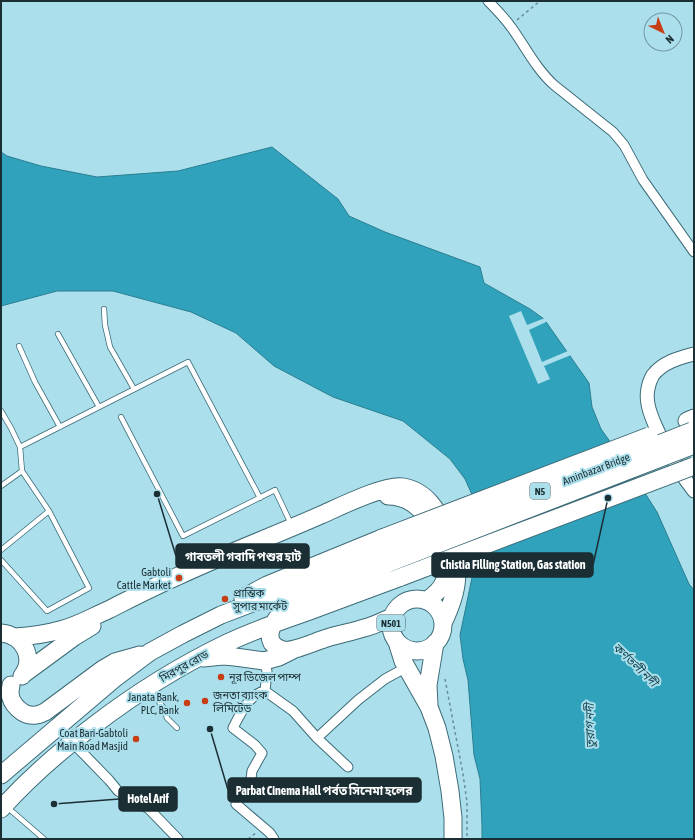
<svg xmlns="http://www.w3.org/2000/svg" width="695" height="840" font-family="'Asap Condensed','Noto Sans Bengali',sans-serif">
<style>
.water{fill:#31a2bb;stroke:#2a7f92}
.pier{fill:#acdfec}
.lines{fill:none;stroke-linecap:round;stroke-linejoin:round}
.lane-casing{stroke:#3c6b77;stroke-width:6}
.street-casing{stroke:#3c6b77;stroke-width:11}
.secondary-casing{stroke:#3c6b77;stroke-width:15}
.highway-casing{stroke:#3c6b77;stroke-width:19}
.path{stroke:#688d96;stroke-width:1.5;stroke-dasharray:3 3;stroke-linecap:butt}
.lane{stroke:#fff;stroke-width:4.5}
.street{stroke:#fff;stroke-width:9}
.secondary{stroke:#fff;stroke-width:13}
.highway{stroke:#fff;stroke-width:17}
.highway-bridge-casing{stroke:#3c6b77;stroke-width:19;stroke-linecap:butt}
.highway-bridge{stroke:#fff;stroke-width:17}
.poi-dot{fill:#c73e14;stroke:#acdfec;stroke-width:1.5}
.labels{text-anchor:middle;stroke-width:4;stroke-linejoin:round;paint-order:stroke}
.shield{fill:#acdfec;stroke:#46636a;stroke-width:1}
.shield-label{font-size:10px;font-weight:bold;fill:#1a2e33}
.street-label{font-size:11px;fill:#1a2e33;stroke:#acdfec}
.poi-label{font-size:11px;fill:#1a2e33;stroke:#acdfec;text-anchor:end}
.water-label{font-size:12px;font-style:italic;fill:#174652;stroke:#acdfec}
.leader{fill:none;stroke:#1a2e33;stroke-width:1.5}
.callout-dot{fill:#1a2e33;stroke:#acdfec;stroke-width:1.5}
.callout{fill:#1a2e33;stroke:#1a2e33;stroke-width:1.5}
.callout-label{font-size:12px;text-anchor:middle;font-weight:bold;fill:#fff}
</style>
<rect width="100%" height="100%" fill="#acdfec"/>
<path class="water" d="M272 147 338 199 349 216 385 232 480 267 484 283 530 309 544 319 589 383 592 407 601 429 629 468 657 512 689 584 694 590V839H482V826L480 779 474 755 468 680 463 659 460 635 473 573 472 533 478 508 465 479 450 459 403 421 333 397 274 366 236 333 191 312 113 291H57L1 306V152L7 156 41 166 97 177 178 171Z"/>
<path class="pier" d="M521 311 527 325 545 318 548 321 529 330 542 362 568 351 571 355 544 366 550 379 538 384 509 316Z"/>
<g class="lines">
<g class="lane-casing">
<path id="lane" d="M104 309 105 325 110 347 134 389
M58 334 99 407
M19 346 35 382 60 427
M1 411 11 428 20 447 22 471 49 511 89 588 47 611 1 560
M121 417 183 536 275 490 291 524
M20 447 188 362 260 498
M1 486 22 471
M1 550 49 511
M150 690 163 707 167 718 177 728
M7 807 44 839"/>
</g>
<g class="street-casing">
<path id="street" d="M488 1C496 9 504 17 511 27 525 46 536 69 554 85L613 132 624 145 643 180 694 252
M264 661 267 671 265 691C250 693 239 716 233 728L255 745 262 753 252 771 251 779 236 804 270 833 274 839
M265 691 293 711 317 738 348 767
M317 738 358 700 385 679 407 667
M72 742 109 780 118 791 149 809 178 839"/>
</g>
<g class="secondary-casing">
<path id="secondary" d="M694 354C679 358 663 362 653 375 648 383 646 395 648 404 649 411 652 418 655 425 665 448 678 471 694 491"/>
</g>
<g class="highway-casing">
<path id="highway" d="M687 421 694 418
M388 496C409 496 422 509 433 525
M243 598 267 585 382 538
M391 625a26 26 0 1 1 52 0a26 26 0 1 1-52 0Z
M426 601C445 588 450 577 443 555
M282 609 394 561
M277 618C272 626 267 634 272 643 275 647 279 649 283 650 294 652 316 641 327 638 339 634 352 632 364 628 373 626 383 621 392 617
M1 633C23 635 36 658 22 676
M15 637C31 636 46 634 60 630 77 626 92 617 108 610 130 599 153 587 176 577 223 555 273 536 321 515 339 507 385 484 403 487 427 491 439 512 447 533 461 569 460 588 443 623
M397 642 403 661 429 707 437 728 444 756 450 791 453 818V839
M203 658 223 656 235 657 264 661 279 657 293 650
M25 673 74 637 92 626
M11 685C11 687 10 689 10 692 10 704 23 717 36 715 39 715 42 713 45 712L103 669 115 662 140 655
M429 705 428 685 435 643
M1 775 114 679 150 652 183 634 221 615 302 584 388 550
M1 809C29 778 60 751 93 726 136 693 179 666 227 643 252 631 278 622 304 613 336 601 368 589 401 577"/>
</g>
<path class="path" d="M517 20 540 1
M445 679 463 774 467 802V839
M248 839 257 832"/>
<use href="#lane" class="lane"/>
<use href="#street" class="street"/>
<use href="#secondary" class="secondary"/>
<use href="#highway" class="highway"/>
<g class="highway-bridge-casing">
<path id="highway-bridge" d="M382 538 649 436
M388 550 692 431
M394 561 694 445
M401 577 694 466"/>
</g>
<use href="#highway-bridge" class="highway-bridge"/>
</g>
<g class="poi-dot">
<circle cx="179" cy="578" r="4"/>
<circle cx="225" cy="599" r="4"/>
<circle cx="221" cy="677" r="4"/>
<circle cx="205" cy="701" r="4"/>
<circle cx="187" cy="703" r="4"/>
<circle cx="136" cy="739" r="4"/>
</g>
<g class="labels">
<g class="shield">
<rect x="530" y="483" width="20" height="16" rx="3"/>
<rect x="377" y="615" width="28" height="16" rx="3"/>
</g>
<g class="shield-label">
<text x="540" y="495">N5</text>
<text x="391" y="627">N501</text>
</g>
<g class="street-label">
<text transform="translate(596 469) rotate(-21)" y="4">Aminbazar Bridge</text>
<text transform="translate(184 666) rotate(-29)" y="4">মিরপুর রোড</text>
</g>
<g class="poi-label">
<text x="171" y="576">Gabtoli<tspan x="171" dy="13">Cattle Market</tspan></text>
<text x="233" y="597" text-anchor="start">প্রান্তিক<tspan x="233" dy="13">সুপার মার্কেট</tspan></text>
<text x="229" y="681" text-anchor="start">নূর ডিজেল পাম্প</text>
<text x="213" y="699" text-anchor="start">জনতা ব্যাংক<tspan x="213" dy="13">লিমিটেড</tspan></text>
<text x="179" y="701">Janata Bank,<tspan x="179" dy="13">PLC, Bank</tspan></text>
<text x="128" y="737">Coat Bari-Gabtoli<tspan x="128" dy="13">Main Road Masjid</tspan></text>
</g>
<g class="water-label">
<text transform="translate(635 665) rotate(44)" y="4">কর্ণতলী নদী</text>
<text transform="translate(590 726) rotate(-91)" y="4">তুরাগ নদী</text>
</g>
</g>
<path class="leader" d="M157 494L176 556M608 498L593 565M210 729L228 790M54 804L119 799"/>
<g class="callout-dot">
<circle cx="157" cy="494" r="4"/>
<circle cx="608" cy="498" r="4"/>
<circle cx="210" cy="729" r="4"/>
<circle cx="54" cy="804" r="4"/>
</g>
<g class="callout">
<rect x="176" y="544" width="133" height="24" rx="4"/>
<rect x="432" y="553" width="161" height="24" rx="4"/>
<rect x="228" y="778" width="193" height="24" rx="4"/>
<rect x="119" y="787" width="58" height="24" rx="4"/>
</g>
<g class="callout-label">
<text x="243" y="561">গাবতলী গবাদি পশুর হাট</text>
<text x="513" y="569">Chistia Filling Station, Gas station</text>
<text x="324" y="795">Parbat Cinema Hall পর্বত সিনেমা হলের</text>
<text x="148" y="803">Hotel Arif</text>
</g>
<rect width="695" height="840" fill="none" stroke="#1a2e33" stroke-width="4"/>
<g transform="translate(663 32) rotate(137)"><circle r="19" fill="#acdfec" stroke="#7298a2"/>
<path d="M0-3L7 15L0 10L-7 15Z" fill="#c73e14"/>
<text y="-6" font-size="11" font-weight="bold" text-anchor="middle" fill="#1a2e33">N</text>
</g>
</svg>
